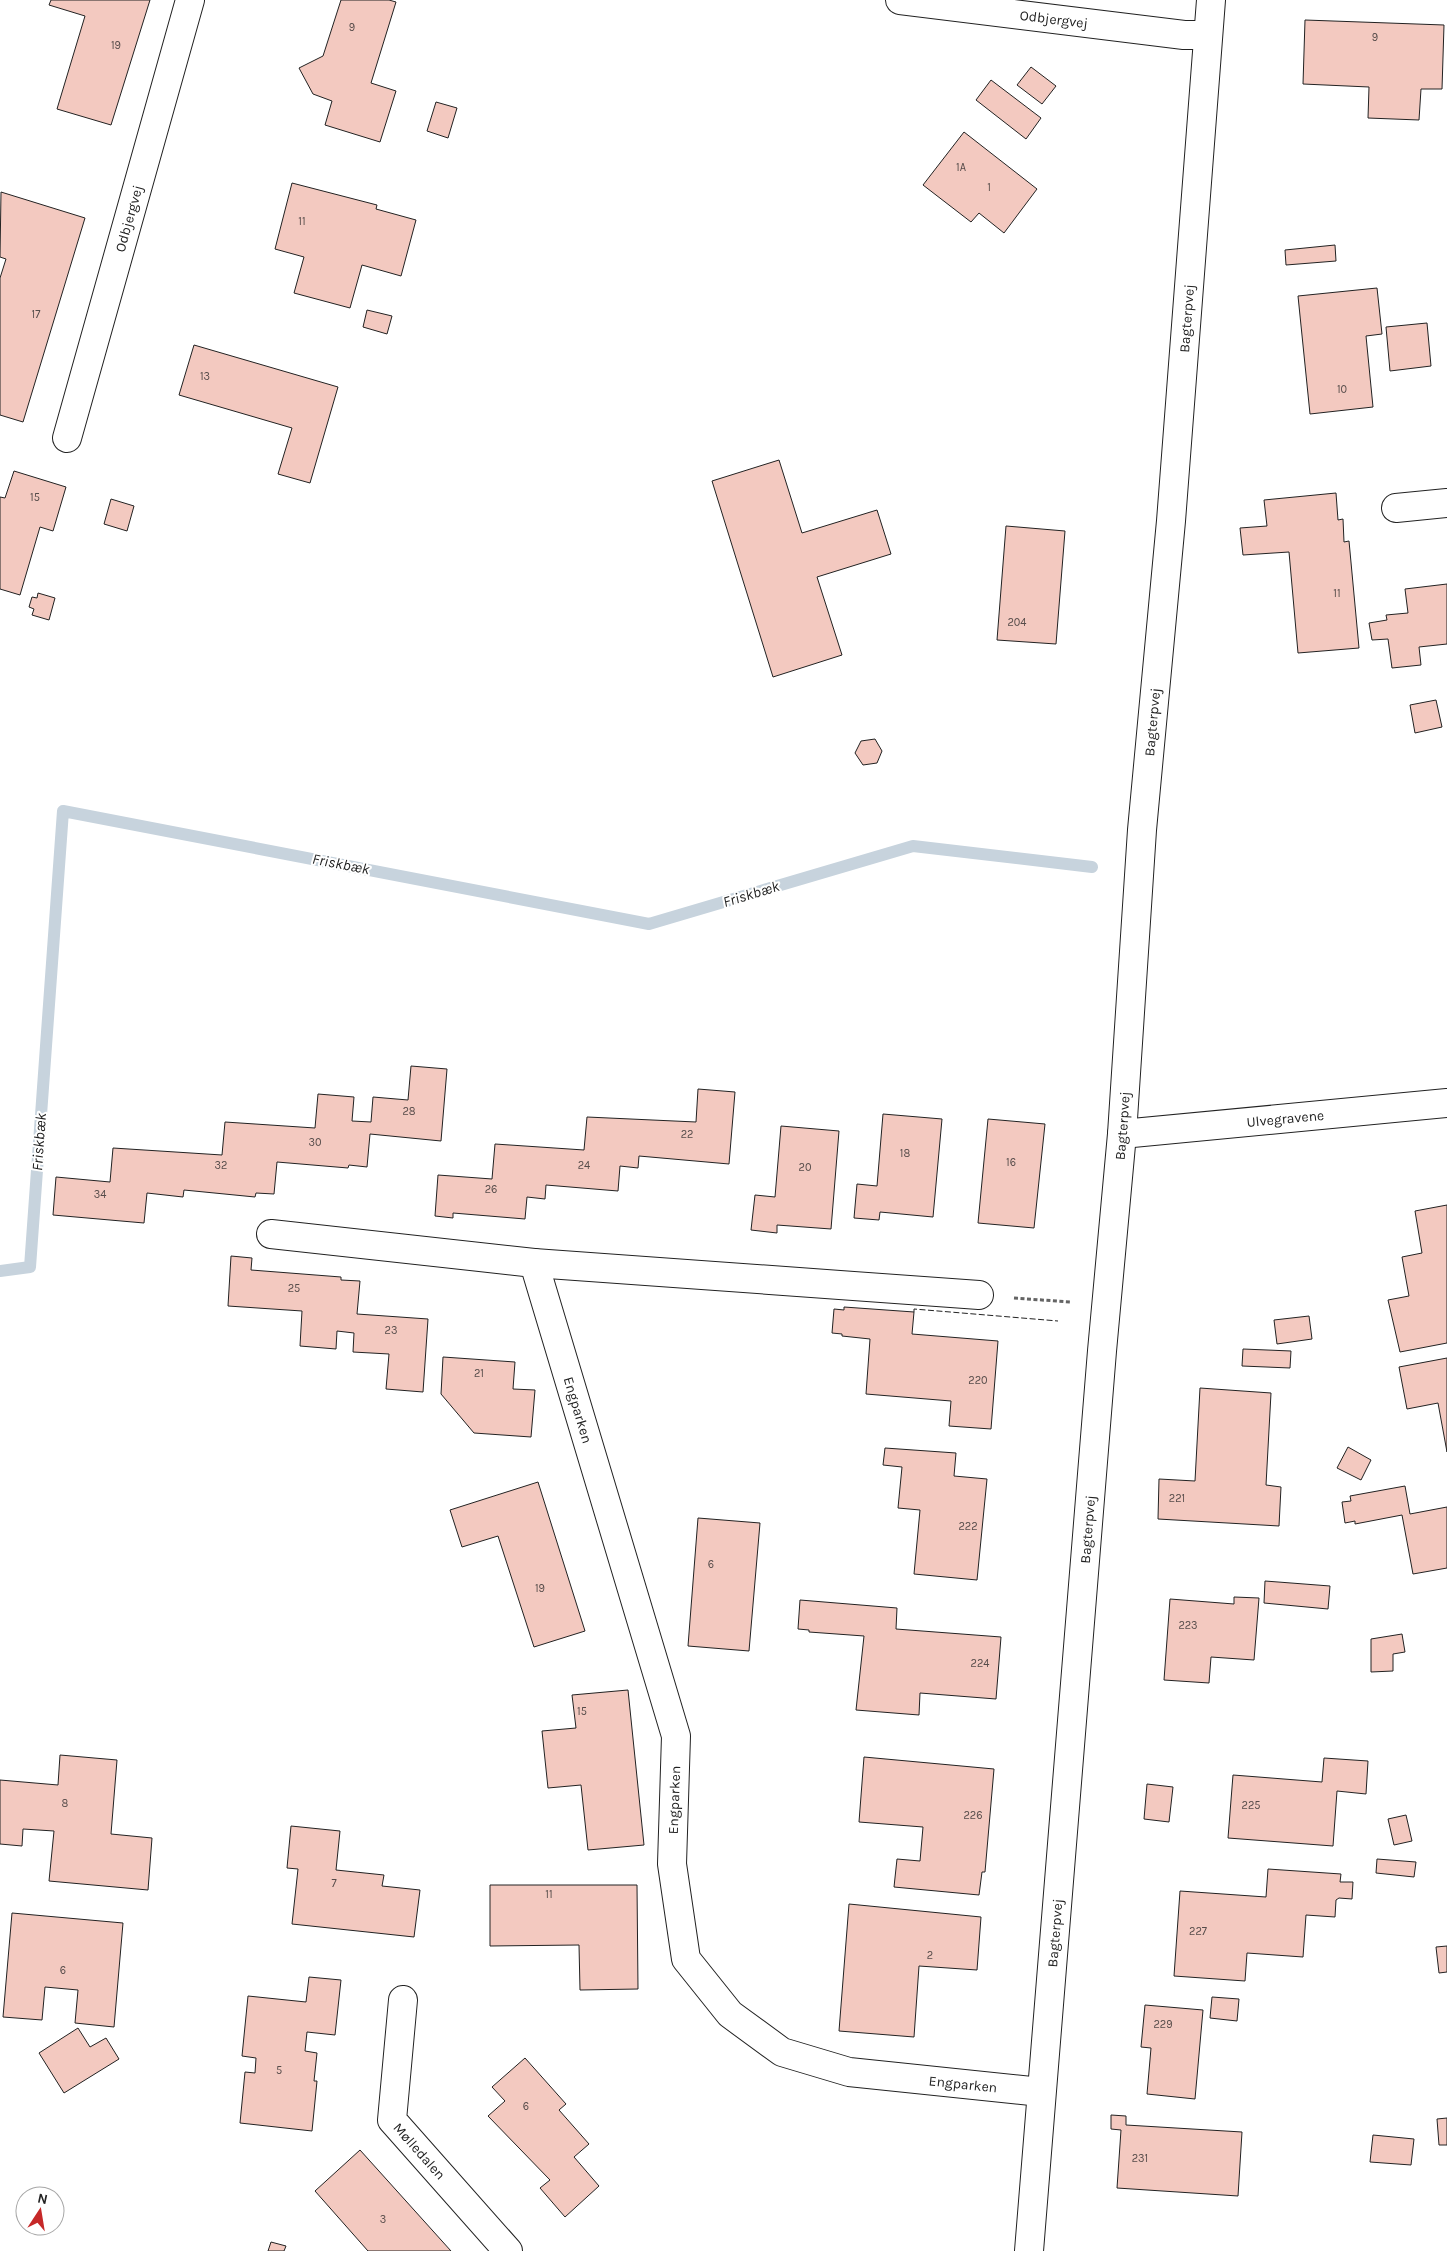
<svg xmlns="http://www.w3.org/2000/svg" width="1447" height="2251" font-family="Karla,sans-serif">
<style>
.lines{fill:none;stroke-linecap:round;stroke-linejoin:round}
.stream{stroke:#c7d3dd;stroke-width:12}
.building{fill:#f3c9c0;stroke:#222}
.street-casing{stroke:#222;stroke-width:30}
.secondary-casing{stroke:#222;stroke-width:30}
.path{stroke:#646464;stroke-width:3;stroke-dasharray:4 2.5;stroke-linecap:butt}
.street{stroke:#fff;stroke-width:28}
.secondary{stroke:#fff;stroke-width:28}
.fence{stroke:#222;stroke-width:1;stroke-dasharray:6 2.5;stroke-linecap:butt}
.labels{text-anchor:middle;stroke-width:4;stroke-linejoin:round;paint-order:stroke}
.number-label{font-size:11px;fill:#564c4a}
.street-label{font-size:14px;fill:#222;stroke:#fff}
.water-label{font-size:15px;font-style:italic;fill:#222;stroke:#fff}
</style>
<rect width="100%" height="100%" fill="#fff"/>
<g class="lines">
<path class="stream" d="M0 1271 30 1267 63 811 649 924 913 846 1092 867"/>
</g>
<path class="building" d="M51 0H150L111 125 57 109 85 16 49 5Z
M341 0H389L396 2 371 83 396 91 380 142 325 125 332 101 313 94 299 68 323 56Z
M1305 20 1444 25 1442 89H1421L1419 120 1368 118 1369 87 1303 84Z
M1031 67 1056 86 1042 104 1017 85Z
M991 80 1041 118 1026 139 976 100Z
M436 102 457 108 448 138 427 131Z
M964 132 1037 189 1004 233 979 213 971 222 923 185Z
M292 183 377 205 376 209 416 220 401 276 362 265 350 308 294 293 304 257 275 249Z
M1 192 85 218 23 422 0 415V278L6 259 0 257Z
M1335 245 1336 261 1286 265 1285 250Z
M1377 288 1382 334 1366 336 1373 407 1310 414 1298 296Z
M367 310 392 316 387 334 363 327Z
M1427 323 1431 366 1390 371 1386 327Z
M194 345 338 387 310 483 278 474 292 428 179 395Z
M779 460 802 533 877 510 891 554 817 577 842 655 773 677 712 481Z
M14 471 66 487 53 531 40 527 20 595 0 589V497L5 498Z
M1336 493 1338 520 1343 519 1344 542 1349 541 1359 648 1298 653 1289 552 1243 555 1240 528 1267 526 1264 500Z
M111 499 134 506 127 531 104 524Z
M1006 526 1065 531 1056 644 997 640Z
M1447 584V644L1419 647 1421 665 1392 668 1388 639 1372 640 1369 623 1387 620 1386 615 1408 613 1405 589Z
M38 593 55 598 49 620 32 615 34 609 29 607 32 597 37 598Z
M1436 700 1442 727 1415 733 1410 705Z
M875 739 882 751 877 763 863 765 855 753 861 741Z
M411 1066 447 1069 441 1141 370 1134 367 1167 349 1165 348 1168 277 1162 274 1194 256 1193 255 1197 184 1190 183 1197 147 1193 144 1223 53 1215 56 1177 110 1182 113 1148 222 1155 225 1122 315 1128 318 1094 354 1097 352 1121 371 1122 373 1097 408 1100Z
M698 1089 735 1092 729 1164 639 1156 638 1168 620 1166 618 1191 546 1185 545 1199 527 1197 525 1219 453 1213V1218L435 1216 438 1175 492 1179 495 1144 584 1150 587 1117 696 1122Z
M883 1114 942 1119 933 1217 880 1212 879 1220 854 1218 857 1184 877 1186Z
M988 1119 1045 1124 1034 1228 978 1223Z
M781 1126 839 1131 831 1229 777 1225V1233L751 1230 755 1195 775 1197Z
M1447 1205V1343L1400 1352 1388 1300 1409 1296 1402 1257 1422 1253 1415 1211Z
M231 1256 252 1258 251 1270 341 1277V1280L360 1281 357 1314 428 1319 423 1392 386 1389 389 1354 353 1352 354 1333 337 1331 336 1349 300 1346 302 1311 228 1306Z
M844 1307 914 1312 912 1334 998 1341 991 1429 949 1426 951 1401 866 1394 870 1339 842 1336V1334L832 1333 834 1309 844 1310Z
M1309 1316 1312 1339 1277 1344 1274 1320Z
M1243 1349 1291 1351 1290 1368 1242 1366Z
M443 1357 515 1362 513 1389 535 1390 531 1437 474 1433 441 1394Z
M1447 1358V1452L1438 1403 1407 1409 1399 1367Z
M1200 1388 1271 1393 1266 1485 1281 1487 1279 1526 1158 1519 1159 1479 1195 1481Z
M1348 1447 1371 1460 1361 1480 1337 1468Z
M885 1448 956 1453 954 1476 987 1479 977 1580 914 1574 920 1510 898 1508 902 1467 883 1465Z
M538 1482 585 1631 534 1647 498 1536 462 1547 450 1510Z
M1405 1486 1410 1514 1447 1507V1568L1413 1574 1402 1515 1355 1524V1521L1345 1523 1342 1502 1351 1501 1350 1496Z
M698 1518 760 1523 749 1651 688 1646Z
M1265 1581 1330 1586 1328 1609 1264 1603Z
M1234 1597 1259 1598 1254 1660 1211 1657 1209 1683 1164 1680 1170 1599 1234 1604Z
M800 1600 897 1608 896 1629 1001 1637 996 1699 920 1693 919 1715 856 1710 864 1636 809 1632V1630L798 1629Z
M1402 1634 1405 1652 1393 1654V1671L1371 1672V1639Z
M628 1690 644 1845 588 1850 581 1785 548 1788 542 1731 576 1728 572 1695Z
M60 1755 117 1760 111 1834 152 1838 148 1890 49 1881 54 1831 23 1829 22 1846 0 1844V1780L58 1785Z
M864 1757 994 1769 985 1872H982L979 1895 894 1887 897 1859 920 1861 923 1827 859 1822Z
M1324 1758 1368 1761 1366 1794 1337 1791 1333 1846 1228 1838 1233 1775 1322 1782Z
M1147 1784 1173 1787 1169 1822 1144 1819Z
M1406 1815 1412 1841 1394 1845 1388 1819Z
M291 1826 340 1831 336 1870 384 1875 382 1886 420 1890 414 1937 292 1924 298 1869 287 1868Z
M1377 1859 1416 1862 1414 1877 1376 1873Z
M1268 1869 1341 1874 1340 1882H1353L1352 1899 1339 1898 1336 1900 1335 1917 1306 1915 1303 1957 1247 1953 1245 1981 1174 1976 1180 1891 1266 1897Z
M490 1885H637L638 1989 580 1990 579 1945 490 1946Z
M849 1904 981 1917 977 1970 919 1966 914 2037 839 2031Z
M12 1913 123 1923 114 2027 75 2023 78 1990 45 1987 42 2020 3 2017Z
M1447 1946V1972L1439 1973 1436 1947Z
M309 1977 341 1980 335 2035 307 2032 305 2051 317 2053 314 2081H317L312 2131 240 2123 245 2072 255 2073 256 2058 242 2056 248 1996 306 2002Z
M1212 1997 1239 1999 1237 2021 1210 2018Z
M1145 2005 1203 2010 1195 2099 1147 2094 1151 2048 1141 2047Z
M78 2028 90 2047 106 2038 119 2059 64 2093 39 2053Z
M525 2058 566 2104 559 2110 589 2144 574 2157 599 2186 565 2217 540 2188 550 2180 488 2116 505 2101 492 2087Z
M1111 2115 1126 2116V2125L1242 2132 1238 2196 1117 2188 1121 2130 1111 2129Z
M1447 2118V2145H1439L1437 2119Z
M1373 2135 1414 2139 1411 2165 1370 2162Z
M360 2150 451 2251H368L315 2191Z
M271 2242 286 2246 284 2251H268Z"/>
<g class="lines">
<g class="street-casing">
<g id="street">
<path id="s1" d="M900 0 1184 35H1208"/>
<path id="s2" d="M67 438 190 0"/>
<path d="M1396 508 1447 503"/>
<path id="s3" d="M271 1234 534 1263 676 1736 672 1864 686 1959 730 2014 782 2052 849 2072 1041 2092"/>
<path d="M534 1263 979 1295"/>
<path id="s4" d="M403 2000 392 2120 508 2251"/>
<path id="s5" d="M1029 2251 1102 1351 1122 1134 1142 830 1171 521 1211 0"/>
</g>
</g>
<g class="secondary-casing">
<g id="secondary">
<path id="s6" d="M1122 1134 1447 1103"/>
</g>
</g>
<path class="path" d="M1014 1298 1070 1302"/>
<use href="#street" class="street"/>
<use href="#secondary" class="secondary"/>
<path class="fence" d="M914 1312V1309L1058 1321"/>
</g>
<g class="labels">
<g class="number-label">
<text x="352" y="31">9</text>
<text x="1375" y="41">9</text>
<text x="116" y="49">19</text>
<text x="961" y="171">1A</text>
<text x="989" y="191">1</text>
<text x="302" y="225">11</text>
<text x="36" y="318">17</text>
<text x="205" y="380">13</text>
<text x="1342" y="393">10</text>
<text x="35" y="501">15</text>
<text x="1337" y="597">11</text>
<text x="1017" y="626">204</text>
<text x="409" y="1115">28</text>
<text x="687" y="1138">22</text>
<text x="315" y="1146">30</text>
<text x="905" y="1157">18</text>
<text x="1011" y="1166">16</text>
<text x="221" y="1169">32</text>
<text x="584" y="1169">24</text>
<text x="805" y="1171">20</text>
<text x="491" y="1193">26</text>
<text x="100" y="1198">34</text>
<text x="294" y="1292">25</text>
<text x="391" y="1334">23</text>
<text x="479" y="1377">21</text>
<text x="978" y="1384">220</text>
<text x="1177" y="1502">221</text>
<text x="968" y="1530">222</text>
<text x="711" y="1568">6</text>
<text x="540" y="1592">19</text>
<text x="1188" y="1629">223</text>
<text x="980" y="1667">224</text>
<text x="582" y="1715">15</text>
<text x="65" y="1807">8</text>
<text x="1251" y="1809">225</text>
<text x="973" y="1819">226</text>
<text x="334" y="1887">7</text>
<text x="549" y="1898">11</text>
<text x="1198" y="1935">227</text>
<text x="930" y="1959">2</text>
<text x="63" y="1974">6</text>
<text x="1163" y="2028">229</text>
<text x="279" y="2074">5</text>
<text x="526" y="2110">6</text>
<text x="1140" y="2162">231</text>
<text x="383" y="2223">3</text>
</g>
<g class="street-label">
<text dy="5" stroke="none"><textPath href="#s1" startOffset="155">Odbjergvej</textPath></text>
<text dy="5" stroke="none"><textPath href="#s2" startOffset="228">Odbjergvej</textPath></text>
<text dy="5" stroke="none"><textPath href="#s5" startOffset="1939">Bagterpvej</textPath></text>
<text dy="5" stroke="none"><textPath href="#s5" startOffset="1534">Bagterpvej</textPath></text>
<text dy="5" stroke="none"><textPath href="#s6" startOffset="164">Ulvegravene</textPath></text>
<text dy="5" stroke="none"><textPath href="#s5" startOffset="1129">Bagterpvej</textPath></text>
<text dy="5" stroke="none"><textPath href="#s3" startOffset="418">Engparken</textPath></text>
<text dy="5" stroke="none"><textPath href="#s5" startOffset="724">Bagterpvej</textPath></text>
<text transform="translate(674 1800) rotate(-88)" y="5">Engparken</text>
<text dy="5" stroke="none"><textPath href="#s5" startOffset="319">Bagterpvej</textPath></text>
<text dy="5" stroke="none"><textPath href="#s3" startOffset="1302">Engparken</textPath></text>
<text dy="5" stroke="none"><textPath href="#s4" startOffset="162">Mølledalen</textPath></text>
</g>
<g class="water-label">
<text transform="translate(341 864) rotate(11)" y="5">Friskbæk</text>
<text transform="translate(751 894) rotate(-17)" y="5">Friskbæk</text>
<text transform="translate(39 1142) rotate(-86)" y="5">Friskbæk</text>
</g>
</g>
<g transform="translate(40 2211) rotate(12)"><circle r="24" fill="#ffffff" stroke="#a7a7a7"/>
<path d="M0-4L9 19L0 12L-9 19Z" fill="#c62828"/>
<text y="-8" font-size="14" font-weight="bold" text-anchor="middle" fill="#222222">N</text>
</g>
</svg>
